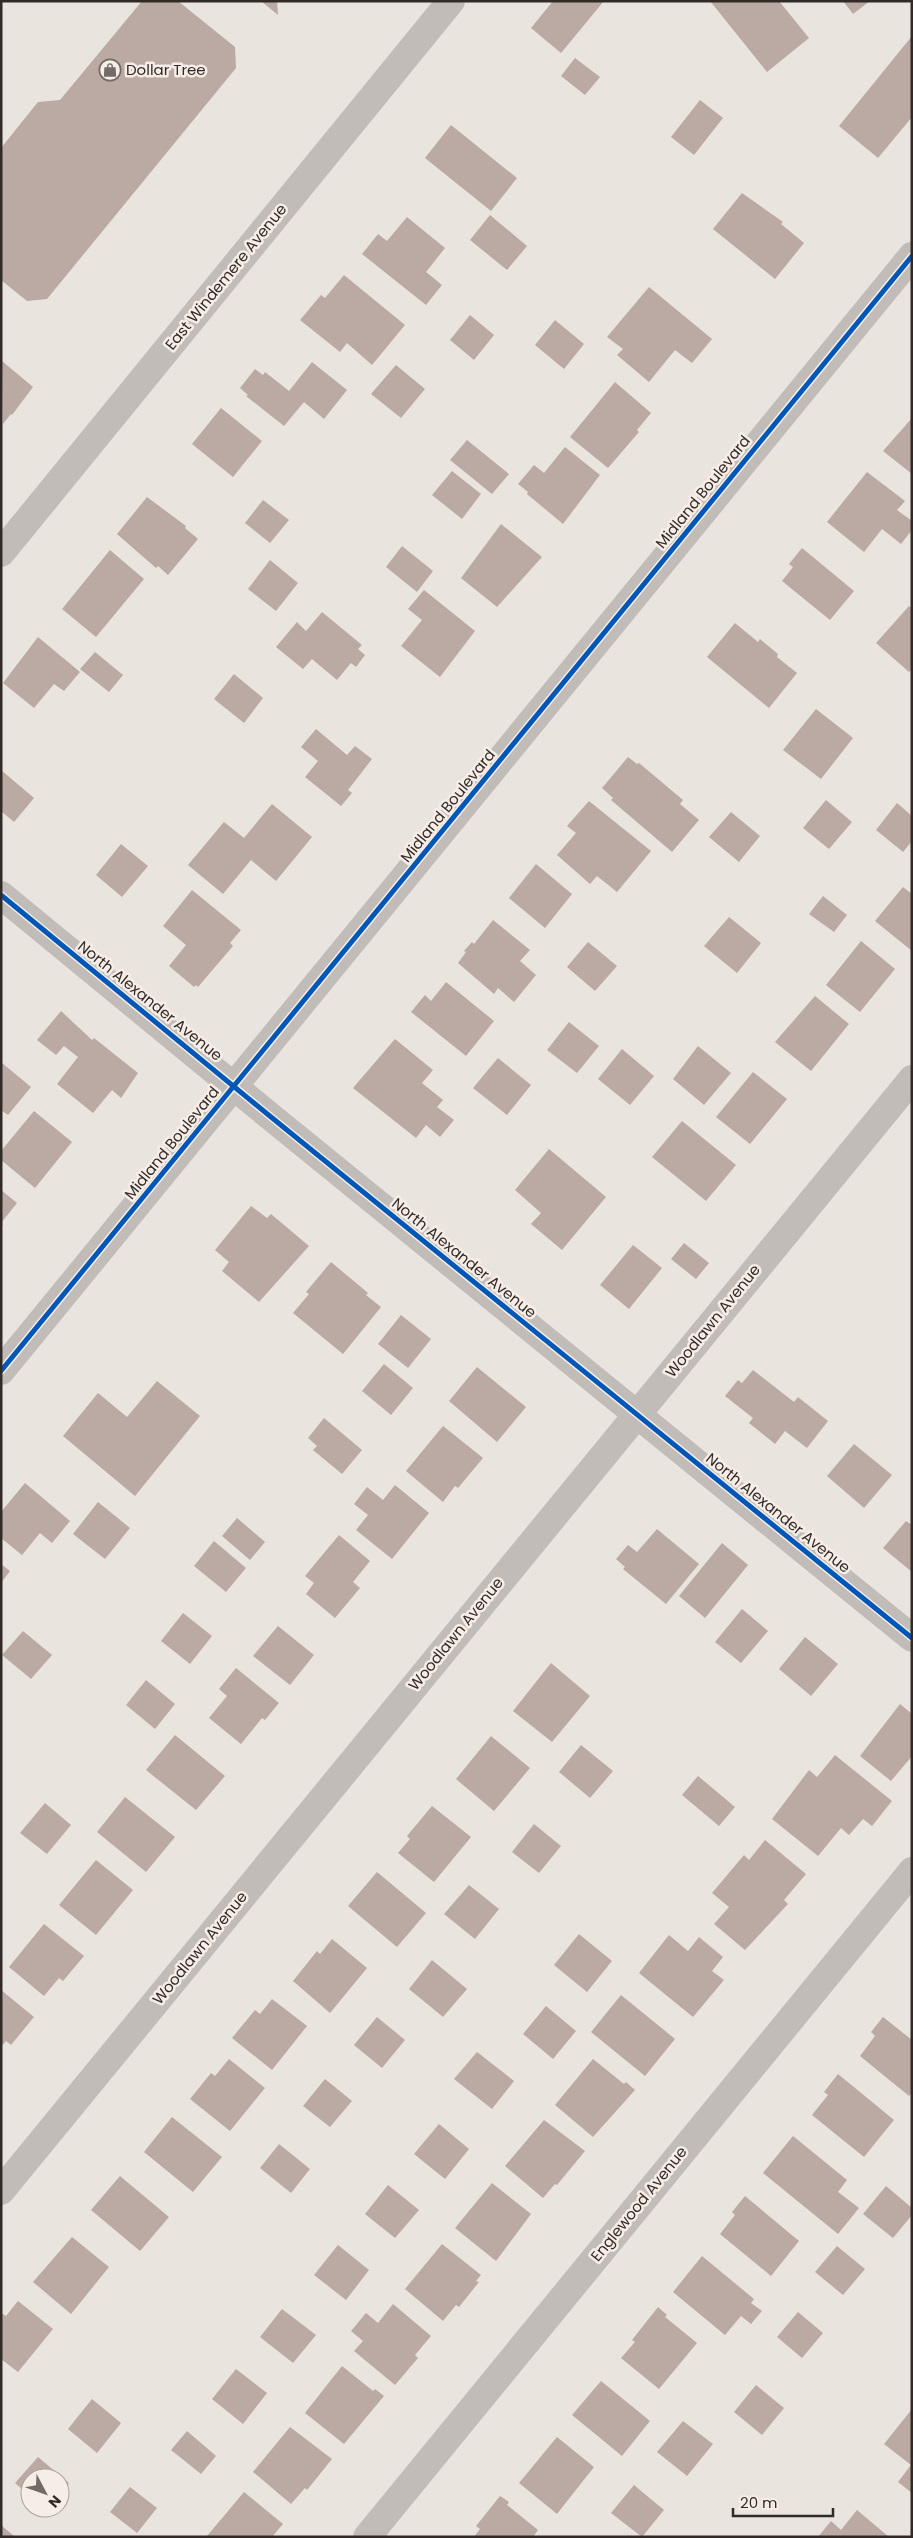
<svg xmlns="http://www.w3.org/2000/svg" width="913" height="2538" font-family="Poppins,sans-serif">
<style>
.building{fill:#bba9a3}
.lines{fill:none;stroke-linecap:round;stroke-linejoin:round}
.street{stroke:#c2bcb9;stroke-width:28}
.cycleway-casing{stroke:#f6eee6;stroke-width:8}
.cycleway{stroke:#0057b8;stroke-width:5}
.labels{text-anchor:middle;stroke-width:5;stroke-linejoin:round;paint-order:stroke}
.poi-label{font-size:15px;fill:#322a27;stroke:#f6eee6;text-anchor:start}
.street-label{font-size:15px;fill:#322a27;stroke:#f6eee6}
</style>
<rect width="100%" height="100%" fill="#eae4df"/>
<path class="building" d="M142 1H178L235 47 236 68 47 299 27 301 1 280V148L38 102 60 100Z
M261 1H277L278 15Z
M553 1H604L561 53 531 28Z
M710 1H779L809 38 767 72Z
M843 1H870L853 14Z
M912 36V117L878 158 839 126Z
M575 58 600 77 585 95 561 76Z
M700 100 723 118 694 155 671 137Z
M451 125 517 178 491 211 425 158Z
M742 193 783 222 781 224 804 243 775 279 713 229Z
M490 215 527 246 507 270 470 240Z
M407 217 445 248 426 272 442 285 426 305 362 254 378 234 387 241Z
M344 275 405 325 372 365 347 343 340 352 300 320 321 295 325 298Z
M649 287 712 339 692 363 675 350 649 382 617 355 623 349 607 337Z
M470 315 494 335 474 360 450 340Z
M555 320 584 344 564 369 535 345Z
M2 361 33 387 12 415 11 414 3 424Z
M312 362 347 390 324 419 304 402 284 426 246 396 248 395 240 388 255 369 263 375 265 372 289 391Z
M396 365 425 389 401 418 371 394Z
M615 382 651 413 637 430 639 432 608 468 570 437Z
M221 408 262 441 233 477 192 444Z
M912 418V474L883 451Z
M467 440 509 474 492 494 450 460Z
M565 447 600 475 563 524 527 494 528 492 518 484 534 465 544 473Z
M452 471 481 494 462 519 432 495Z
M867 472 905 501 897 510 912 521V530L901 544 882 529 864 552 827 522Z
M147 497 186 526 185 528 198 539 168 575 158 566 156 568 117 534Z
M263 500 289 520 270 543 245 523Z
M501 524 542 557 497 607 461 578Z
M402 546 433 571 417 592 386 567Z
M802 548 854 591 830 620 782 581 793 567 789 564Z
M110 550 144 579 96 637 62 609Z
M270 560 298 583 276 611 248 589Z
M424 590 475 631 440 677 401 646 422 620 408 609Z
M909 606 912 609V669L909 672 876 643Z
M322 612 362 645 358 649 365 655 356 667 351 663 337 680 312 659 303 669 276 647 297 622 306 631Z
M735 623 758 642 760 639 778 654 777 657 797 673 769 708 707 657Z
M38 637 80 672 64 691 54 684 34 708 3 683Z
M95 652 123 675 109 692 80 669Z
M234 674 263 698 244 723 214 699Z
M816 709 853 738 821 779 783 750Z
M316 729 347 755 355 746 372 759 348 790 352 793 341 806 305 777 318 761 301 747Z
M628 757 637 764 639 763 683 800 680 804 699 820 672 852 611 800 613 798 602 788Z
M1 770 34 798 14 822 1 811Z
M826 800 852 822 829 849 803 828Z
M589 801 651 851 617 892 597 876 590 884 557 855 576 833 567 826Z
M897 803 912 816V841L903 852 876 830Z
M272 804 312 837 276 881 251 860 223 894 188 865 224 822 244 838Z
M731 812 760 836 739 862 709 837Z
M121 844 148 866 122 897 96 875Z
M536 864 572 894 545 928 509 898Z
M903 887 912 894V951L875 921Z
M192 890 241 930 230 943 233 946 198 987 196 985 194 987 169 966 186 945 163 926Z
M823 896 847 915 834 932 809 914Z
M729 917 761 943 737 973 704 946Z
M493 920 530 950 520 961 536 975 514 1002 498 988 494 994 458 963 466 952 464 951 472 942 474 944Z
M861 941 895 969 860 1012 826 985Z
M588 942 617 966 595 991 567 967Z
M446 982 494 1021 466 1056 411 1012 425 995 431 1001Z
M815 996 849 1024 811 1071 775 1042Z
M61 1011 92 1040 94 1038 138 1073 121 1098 112 1090 93 1113 57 1084 78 1057 64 1046 56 1055 37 1040Z
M569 1022 599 1046 577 1073 547 1050Z
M395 1039 433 1070 422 1083 443 1100 437 1107 454 1120 440 1137 426 1125 416 1138 353 1088Z
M698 1046 731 1073 704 1105 673 1079Z
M622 1049 654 1076 630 1105 598 1079Z
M498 1058 531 1085 507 1115 473 1088Z
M2 1063 31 1087 8 1115 1 1110Z
M753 1072 787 1099 750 1144 716 1117Z
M34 1111 72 1142 35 1188 1 1160V1151Z
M682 1121 736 1165 706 1201 652 1157Z
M549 1149 606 1197 562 1250 531 1224 541 1213 515 1190Z
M1 1190 17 1203 1 1223 3 1224 1 1227Z
M251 1206 267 1218 271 1214 309 1246 259 1302 222 1271 229 1262 215 1250Z
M684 1243 709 1263 696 1279 671 1259Z
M633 1245 662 1268 629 1309 600 1285Z
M331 1262 368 1293 366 1295 381 1307 343 1354 293 1313 309 1294 306 1292Z
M401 1315 431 1339 408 1368 378 1344Z
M384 1364 413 1388 391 1415 362 1391Z
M477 1367 526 1407 497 1442 449 1401Z
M753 1370 794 1402 798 1397 828 1421 807 1448 785 1431 775 1444 749 1423 753 1418 725 1396 738 1380 742 1383Z
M157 1381 200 1416 135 1496 63 1436 98 1393 127 1417Z
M324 1418 362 1450 342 1474 313 1450 317 1446 308 1438Z
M443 1426 483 1458 458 1488 455 1486 443 1502 406 1471Z
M854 1444 892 1475 864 1508 827 1476Z
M25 1483 70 1521 52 1543 40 1533 22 1555 1 1538V1512Z
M395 1485 429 1513 392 1559 356 1530 368 1515 354 1504 367 1487 383 1500Z
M98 1502 130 1528 105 1559 73 1534Z
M237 1518 265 1542 250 1560 222 1536Z
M906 1521 912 1525V1572L883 1548Z
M657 1529 699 1564 666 1604 623 1569 625 1567 616 1559 628 1545 637 1552Z
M339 1535 370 1561 353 1582 360 1588 335 1618 306 1594 314 1583 305 1576Z
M214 1541 246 1568 226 1592 194 1566Z
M722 1543 748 1565 705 1618 679 1596Z
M1 1564 10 1571 1 1583Z
M742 1609 768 1631 741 1663 715 1642Z
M183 1613 212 1636 190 1664 161 1641Z
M278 1626 314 1655 290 1685 253 1656Z
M23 1631 52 1655 31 1679 2 1655Z
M805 1637 838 1664 811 1696 779 1669Z
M551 1663 590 1696 552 1742 513 1711Z
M236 1668 279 1703 265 1720 262 1718 241 1744 209 1718 227 1696 219 1689Z
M146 1680 175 1704 155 1729 126 1705Z
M900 1704 912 1714V1756L891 1781 860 1756Z
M175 1735 225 1776 196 1810 146 1770Z
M491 1736 530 1768 494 1811 456 1779Z
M581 1745 613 1771 590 1798 559 1772Z
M835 1755 892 1801 872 1826 863 1819 849 1835 841 1828 818 1856 772 1819 809 1770 817 1777Z
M698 1776 735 1807 719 1826 682 1795Z
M125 1797 175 1837 146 1872 97 1832Z
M45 1803 71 1825 47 1854 20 1833Z
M432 1806 471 1837 434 1882 398 1853 410 1839 407 1836Z
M534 1824 561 1846 539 1873 512 1852Z
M765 1840 806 1874 784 1900 788 1904 745 1950 714 1924 729 1907 712 1893 744 1855 749 1860Z
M96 1860 133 1890 96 1935 59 1905Z
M377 1872 426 1913 397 1947 348 1906Z
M469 1885 499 1909 475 1939 444 1914Z
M44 1924 84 1956 63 1981 59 1978 44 1996 9 1967Z
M579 1934 612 1961 587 1992 554 1965Z
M669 1935 688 1951 699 1937 723 1957 712 1971 724 1980 693 2017 639 1973Z
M332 1939 367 1968 330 2013 293 1981 317 1951 320 1954Z
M432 1960 467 1989 443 2017 409 1989Z
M1 1990 34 2017 11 2045 6 2041 1 2047Z
M621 1995 675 2039 645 2076 591 2032Z
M272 1999 307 2026 272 2070 232 2038 255 2010 260 2014Z
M546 2006 576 2031 553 2059 523 2034Z
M377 2017 405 2040 382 2068 354 2045Z
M883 2017 912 2040V2092L909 2096 860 2056 875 2036 871 2032Z
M477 2052 514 2081 492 2109 454 2079Z
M229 2059 265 2088 230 2131 190 2099 211 2073 215 2076Z
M593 2059 624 2084 626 2082 635 2090 593 2137 555 2105Z
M838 2074 894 2120 864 2157 812 2115 828 2095 824 2092Z
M325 2079 352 2101 330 2127 303 2106Z
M172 2117 222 2157 193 2192 144 2152Z
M544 2120 585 2151 557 2185 555 2184 543 2198 505 2166Z
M439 2124 469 2149 445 2179 414 2154Z
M793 2136 847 2180 838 2192 859 2208 838 2234 763 2173Z
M279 2144 310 2169 291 2193 260 2168Z
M120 2176 169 2217 140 2251 91 2210Z
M492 2183 531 2214 496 2261 455 2228Z
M388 2185 419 2210 395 2238 365 2214Z
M886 2186 912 2208V2215L893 2238 863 2214Z
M745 2196 799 2241 771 2276 720 2234 735 2215 732 2212Z
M72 2237 109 2267 71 2314 33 2282Z
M442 2244 481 2275 476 2281 479 2282 459 2307 456 2305 443 2321 405 2289Z
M338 2245 369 2270 346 2300 314 2275Z
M837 2246 865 2269 843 2295 815 2272Z
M702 2256 754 2299 751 2303 762 2311 751 2324 741 2316 725 2335 673 2292Z
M18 2301 53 2329 18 2372 1 2359V2313L6 2316Z
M393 2304 431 2336 415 2355 418 2358 395 2385 354 2351 363 2341 351 2331 366 2313 378 2323Z
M658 2307 667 2315 665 2317 697 2343 659 2389 621 2358 635 2342 632 2340Z
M282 2309 316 2335 293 2363 260 2337Z
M798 2312 823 2333 802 2358 777 2337Z
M342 2366 373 2391 375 2389 384 2396 344 2444 305 2413Z
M236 2369 267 2393 243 2424 212 2399Z
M601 2381 650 2421 622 2456 572 2415Z
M756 2385 784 2408 762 2435 734 2412Z
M92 2399 121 2423 97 2453 68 2429Z
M912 2409V2493L898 2482 911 2465 884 2444Z
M683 2421 713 2444 687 2476 657 2452Z
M290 2427 332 2459 307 2490 305 2488 291 2504 253 2472Z
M187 2431 216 2456 201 2474 171 2450Z
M557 2437 594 2467 557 2514 519 2483Z
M38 2457 69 2483 60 2494V2478H30V2496L15 2483Z
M634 2485 664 2510 642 2537 611 2513Z
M130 2487 157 2508 137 2533 110 2512Z
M244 2492 283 2524 272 2537H209L207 2536Z
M500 2496 509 2502 507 2505 538 2530 533 2537H474L480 2529 476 2526Z
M857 2510 889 2537H818L831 2521 841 2530Z
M1 2525 15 2537H1Z"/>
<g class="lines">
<path class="street" d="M1 553 451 1
M1 895 271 1117 912 1638
M1 1371 912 256
M1 2191 912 1079
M367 2537 912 1871"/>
<g class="cycleway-casing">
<path id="cycleway" d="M1 895 271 1117 912 1638
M1 1371 912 256"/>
</g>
<use href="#cycleway" class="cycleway"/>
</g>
<defs>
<g id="shop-ring" transform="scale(1.125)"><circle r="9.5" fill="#f6eee6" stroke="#726b67" stroke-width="1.5"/><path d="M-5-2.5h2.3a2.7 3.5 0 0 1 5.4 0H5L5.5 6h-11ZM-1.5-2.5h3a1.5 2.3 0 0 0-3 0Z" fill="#726b67"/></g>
</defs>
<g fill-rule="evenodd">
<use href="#shop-ring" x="110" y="70"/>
</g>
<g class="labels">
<g class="poi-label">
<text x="126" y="75">Dollar Tree</text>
</g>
<g class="street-label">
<text transform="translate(226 277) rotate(-51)" y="5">East Windemere Avenue</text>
<text transform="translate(703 492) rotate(-51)" y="5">Midland Boulevard</text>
<text transform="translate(448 806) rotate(-51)" y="5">Midland Boulevard</text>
<text transform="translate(150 1001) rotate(39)" y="5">North Alexander Avenue</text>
<text transform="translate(172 1143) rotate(-51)" y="5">Midland Boulevard</text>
<text transform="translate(464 1258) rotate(39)" y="5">North Alexander Avenue</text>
<text transform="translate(713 1321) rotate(-51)" y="5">Woodlawn Avenue</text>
<text transform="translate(778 1513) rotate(39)" y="5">North Alexander Avenue</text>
<text transform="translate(456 1634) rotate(-51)" y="5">Woodlawn Avenue</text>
<text transform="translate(200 1948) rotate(-51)" y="5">Woodlawn Avenue</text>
<text transform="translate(639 2204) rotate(-51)" y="5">Englewood Avenue</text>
</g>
</g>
<rect width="913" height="2538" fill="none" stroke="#322a27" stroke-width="5"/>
<g transform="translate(45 2493) rotate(131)"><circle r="24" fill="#f6eee6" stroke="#a8a09a"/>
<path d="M0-4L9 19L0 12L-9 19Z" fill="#726b67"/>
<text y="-8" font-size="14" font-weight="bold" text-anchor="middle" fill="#322a27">N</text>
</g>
<path d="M733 2508v8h100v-8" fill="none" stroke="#322a27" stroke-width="2.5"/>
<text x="740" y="2508" font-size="15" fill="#322a27" stroke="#f6eee6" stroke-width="4" paint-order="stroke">20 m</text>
</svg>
